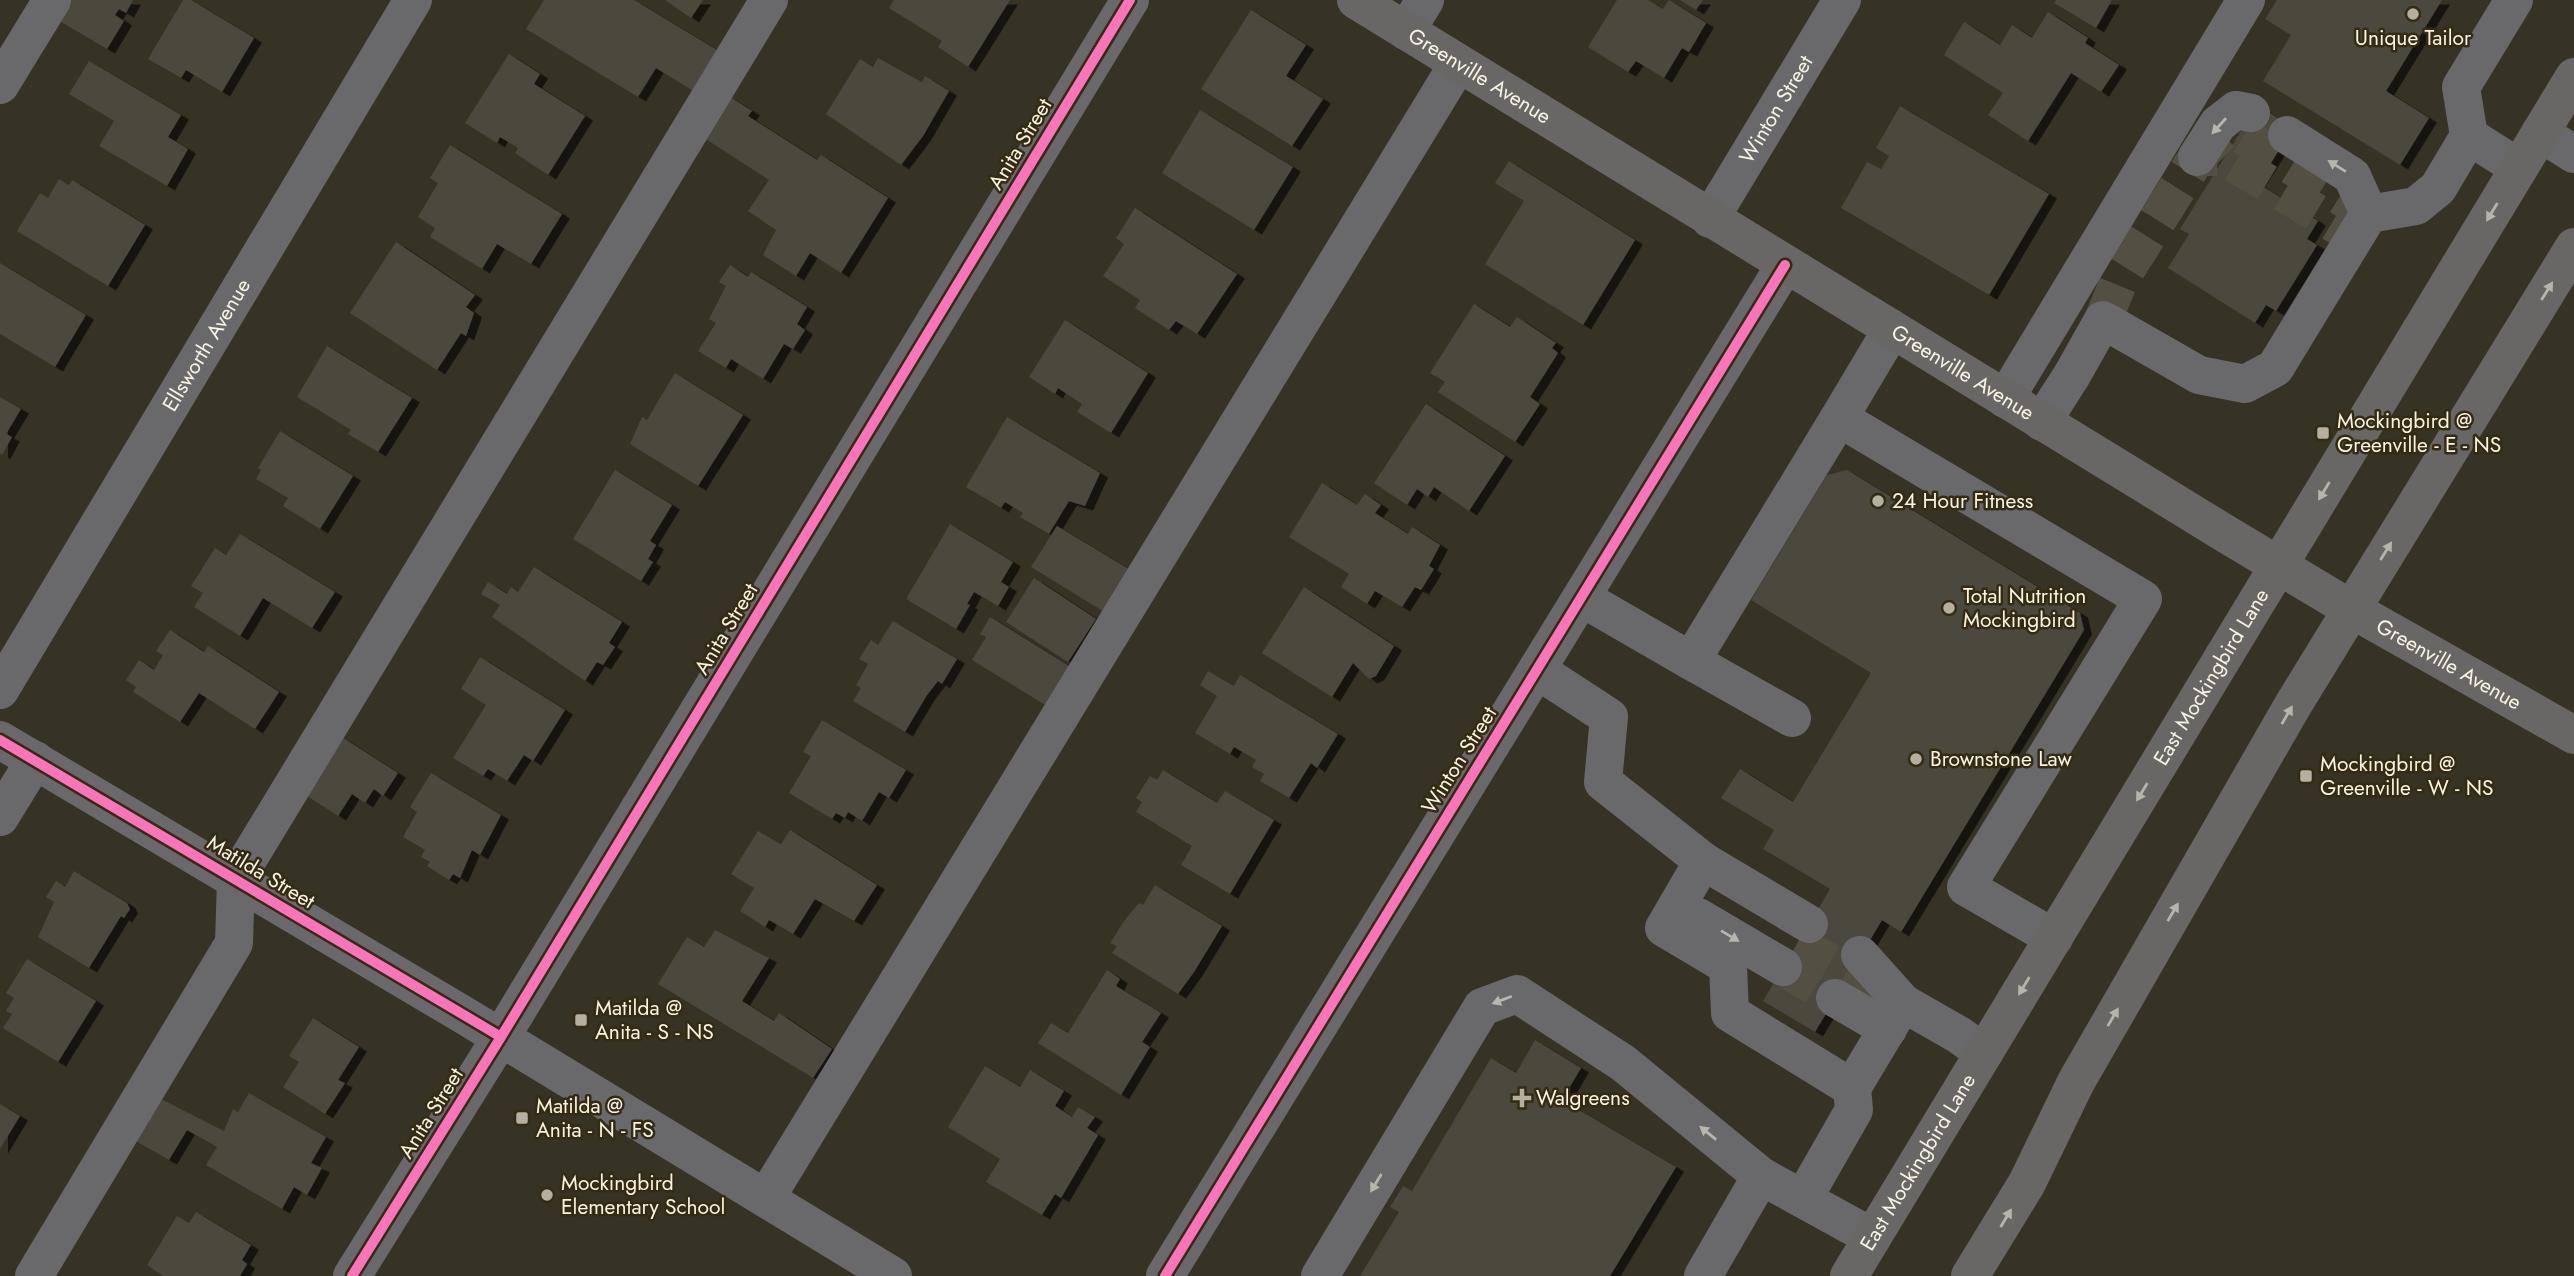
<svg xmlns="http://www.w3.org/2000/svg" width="2574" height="1276" font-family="Jost,sans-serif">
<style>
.building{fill:#4c483d;filter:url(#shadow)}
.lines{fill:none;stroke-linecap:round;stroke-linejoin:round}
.minor-tunnel{stroke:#534f41;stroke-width:38;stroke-dasharray:38 19;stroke-linecap:butt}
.minor{stroke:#69686b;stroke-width:38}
.major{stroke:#696765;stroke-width:38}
.cycleway-casing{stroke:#342b12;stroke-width:15}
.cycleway{stroke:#fb73b8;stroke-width:10}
.oneway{fill:#b8b4ae}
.oneway2{fill:#b8b4ab}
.poi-dot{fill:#b4afa1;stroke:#342b12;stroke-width:2.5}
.labels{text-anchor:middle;stroke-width:5;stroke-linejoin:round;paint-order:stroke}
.poi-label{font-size:21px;fill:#f8f3e4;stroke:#342b12;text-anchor:start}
.street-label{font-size:21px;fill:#f8f3e4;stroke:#342b12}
</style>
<defs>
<filter id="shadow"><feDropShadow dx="8" dy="4.5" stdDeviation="0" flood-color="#0009"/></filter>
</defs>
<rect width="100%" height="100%" fill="#363224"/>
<path class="building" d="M67 0H133L126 13 119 9 115 15 124 21 107 49 56 19Z
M183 0H191L254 38 222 92 186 70 181 78 148 59Z
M544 0H634L720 52 695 92 656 68 638 97 526 29Z
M665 0H703L691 18Z
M894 0H1010L968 67 938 47 942 41 889 8Z
M1617 0H1648L1663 9 1669 0 1706 23 1689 52 1682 48 1664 78 1636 61 1628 72 1588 47Z
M1680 0H1703L1696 10Z
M2056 0H2112L2096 28 2054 3Z
M2277 0H2442L2386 91 2429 118 2400 165 2263 81 2291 35 2265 19Z
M1251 10 1306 45 1286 76 1323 99 1292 146 1201 89Z
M2048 12 2088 38 2085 43 2119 65 2101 92 2071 73 2028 141 1988 115 2003 93 1944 55 1964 22 2000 45 2012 25 2032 38Z
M509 54 540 74 534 84 585 116 548 175 515 153 518 148 500 137 497 143 465 123Z
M878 58 922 82 925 76 949 91 923 136 901 165 826 114 860 59 873 67Z
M89 61 181 115 168 137 188 149 167 186 99 146 114 121 69 94Z
M727 95 752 111 748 116 817 160 821 155 888 198 841 273 810 253 796 276 763 255 776 230 748 211 769 180 701 136Z
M2257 105 2292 127 2257 183 2318 221 2307 239 2317 245 2276 311 2266 305 2255 323 2168 268 2189 234 2180 229Z
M1900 106 2049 194 1989 295 1841 208 1867 162 1881 169 1889 156 1876 148Z
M1200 110 1293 167 1254 230 1162 173Z
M450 145 562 214 531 264 497 244 482 269 430 237 435 228 418 217 438 183 430 178Z
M1509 161 1635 240 1583 325 1485 264 1524 201 1495 183Z
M59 179 69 185 72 180 145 225 108 286 17 231 40 193 48 198Z
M1135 208 1237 274 1197 334 1176 321 1169 330 1135 308 1140 300 1103 276 1124 244 1116 238Z
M396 242 475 295 466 307 474 313 466 336 461 333 437 370 350 313Z
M0 263 86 315 55 367 0 334Z
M730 265 748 277 751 272 807 307 797 324 805 330 793 349 784 344 763 379 731 359 726 368 698 351 716 323 709 319 726 286 719 282Z
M1474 304 1510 327 1517 317 1556 343 1552 348 1558 353 1530 397 1540 404 1515 442 1438 392 1445 382 1430 373Z
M1065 320 1148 373 1111 433 1077 412 1082 404 1058 388 1055 394 1029 377Z
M327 346 412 398 378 452 348 434 351 430 297 397Z
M675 373 743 415 698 486 630 444 642 417 647 420Z
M0 397 21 409 6 434 12 437 2 455 0 453Z
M1426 404 1505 456 1469 511 1434 487 1428 497 1417 489 1407 505 1374 483Z
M1007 417 1100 473 1085 506 1069 501 1049 534 1020 517 1023 513 1005 502 1001 508 966 487Z
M280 431 353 476 320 529 283 506 288 498 256 479 261 470 258 468Z
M615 470 672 505 650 541 656 545 648 559 653 562 641 581 573 539Z
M1847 470 2080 613 2084 630 1901 932 1882 920 1815 1032 1763 1001 1830 889 1763 849 1774 830 1721 798 1740 769 1793 802 1871 673 1751 600 1827 475Z
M1322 483 1357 505 1365 494 1381 505 1375 513 1408 534 1412 527 1440 545 1429 566 1434 569 1421 590 1415 587 1402 607 1375 591 1367 604 1341 587 1349 574 1289 537Z
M950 524 1013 562 1001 582 1009 587 998 606 974 592 967 604 970 605 956 629 906 599Z
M1057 526 1132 571 1106 613 1031 567Z
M240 534 335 592 312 628 263 598 240 636 194 607 203 593 191 586 215 548 226 555Z
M534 567 622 622 609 643 615 647 603 665 597 662 585 681 492 617 500 605 481 594 488 582 507 594 511 587 518 592Z
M1034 578 1096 619 1068 662 1006 622Z
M1304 587 1394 646 1376 676 1369 679 1353 663 1332 697 1262 653Z
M990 617 1069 666 1045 705 972 660 986 637 980 634Z
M893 621 957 659 942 684 938 681 927 695 905 732 853 701 861 688 856 685 868 664 859 659 871 640 878 645Z
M170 630 204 652 208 646 279 692 255 729 199 693 180 722 133 692 136 687 126 680 139 660 154 670 163 655 156 651Z
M480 657 565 710 533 761 524 755 507 781 488 769 483 776 453 758 486 705 461 689Z
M1208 671 1234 686 1240 675 1338 734 1317 768 1311 763 1289 798 1260 781 1264 774 1252 767 1256 760 1234 747 1230 754 1195 733 1217 696 1200 685Z
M822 720 906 770 889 798 879 792 862 821 848 812 845 818 836 813 832 819 789 793 811 756 803 752Z
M340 736 398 773 383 796 374 789 365 803 352 794 338 816 304 794Z
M1163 770 1217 803 1225 791 1274 820 1230 894 1181 865 1192 846 1136 812 1142 802 1136 798 1150 776 1157 780Z
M431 773 501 815 480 855 472 850 460 878 453 874 449 880 427 866 430 862 421 857 425 850 403 837 417 812 410 807Z
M790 830 877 885 854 921 815 899 793 934 769 920 765 927 740 911 754 888 731 874 758 831 781 844Z
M74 871 127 903 130 909 124 918 121 916 89 968 38 937 54 902 46 897 56 881 65 887Z
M1155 885 1222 926 1194 972 1178 994 1112 953 1117 946 1110 943 1124 921 1139 903 1143 905Z
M715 930 769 958 742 1001 774 1021 779 1013 832 1049 813 1078 658 984 687 937 704 947Z
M27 959 96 1001 58 1062 3 1028 12 1014 6 1011 14 998 6 993Z
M1107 970 1120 979 1116 986 1161 1013 1142 1042 1150 1047 1121 1095 1038 1043 1051 1023 1068 1033Z
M313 1018 359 1047 338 1080 345 1083 325 1114 283 1087 299 1062 289 1056Z
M1535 1040 1581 1068 1562 1100 1676 1167 1610 1276H1360L1399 1212 1390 1207 1403 1186 1412 1191 1491 1058 1516 1073Z
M985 1066 1020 1087 1030 1070 1064 1091 1055 1106 1072 1117 1078 1107 1095 1117 1087 1128 1098 1135 1061 1198 1055 1194 1042 1215 986 1182 1000 1159 948 1127Z
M249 1093 326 1137 311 1163 322 1168 307 1195 294 1187 282 1209 206 1165 217 1147 187 1130 169 1160 132 1139 157 1097 224 1131 233 1109 238 1112Z
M0 1104 20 1116 0 1149Z
M196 1212 251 1245 242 1260 247 1264 240 1276H163L147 1265 177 1216 189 1223Z"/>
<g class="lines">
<path class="minor-tunnel" d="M2197 157 2221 133H2239L2369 214
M2103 320 2119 281 2197 157H2224L2355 236
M1797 944 1902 1003
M1783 967 1835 998"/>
<g class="minor">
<path d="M1406 31 1425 0"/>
<path d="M0 85 52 0"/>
<path d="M2540 133 2574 154"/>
<path d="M2287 135 2352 176 2369 214"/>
<path d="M2469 136 2519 168"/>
<path d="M2197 157 2218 124 2236 110 2251 113"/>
<path id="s1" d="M1710 219 1842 0"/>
<path d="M1892 329 1839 418 2143 599 1966 887 2054 938"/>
<path d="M2005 399 2246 0"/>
<path d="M2042 422 2072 375 2103 320 2199 375 2245 384 2275 368 2369 214 2416 206 2438 188 2469 136 2461 87 2514 0"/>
<path d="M1582 598 1691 661 1839 418"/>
<path d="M1691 661 1792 718"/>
<path d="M1537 670 1609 717 1603 782 1703 861 1664 928 1728 966 1730 1013 1852 1088 1903 1003 1959 1035 1984 1053"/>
<path id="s2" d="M0 690 413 0"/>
<path d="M0 740 462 1014 893 1276"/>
<path d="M0 817 35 760"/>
<path d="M1703 861 1809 924"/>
<path d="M1698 917 1783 967"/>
<path d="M1860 955 1903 1003"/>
<path d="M1835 998 1888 1029"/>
<path d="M766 1198 1458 64"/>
<path d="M1803 1199 1854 1110 1852 1088"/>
<path d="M34 1276 234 943 236 879 769 0"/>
<path d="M352 1276 501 1037 1130 0"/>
<path d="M1165 1276 1785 265"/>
<path d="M1320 1276 1482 1007 1517 994 1623 1063 1761 1176 1872 1237"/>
<path d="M1703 1276 1761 1176"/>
</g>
<g class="major">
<path id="s3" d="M1356 0 2226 534 2351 609 2574 735"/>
<path id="s4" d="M1849 1276 2574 77"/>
<path d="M1970 1276 2027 1183 2076 1082 2293 705 2574 247"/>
</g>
<g class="cycleway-casing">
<path id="cycleway" d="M0 740 501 1037
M352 1276 501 1037 1130 0
M1165 1276 1785 265"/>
</g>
<use href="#cycleway" class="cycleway"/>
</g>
<defs><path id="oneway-solid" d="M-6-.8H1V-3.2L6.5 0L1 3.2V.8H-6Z" transform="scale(1.75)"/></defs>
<g class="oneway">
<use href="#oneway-solid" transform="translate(2219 126) rotate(132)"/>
<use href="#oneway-solid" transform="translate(2337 166) rotate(-148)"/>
<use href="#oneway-solid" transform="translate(1730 936) rotate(31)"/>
<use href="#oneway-solid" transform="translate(1502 1000) rotate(159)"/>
<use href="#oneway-solid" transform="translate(1708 1133) rotate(-141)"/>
<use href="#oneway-solid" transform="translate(1376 1183) rotate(121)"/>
</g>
<g class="oneway2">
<use href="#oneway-solid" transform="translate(2492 212) rotate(121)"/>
<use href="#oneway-solid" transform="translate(2547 291) rotate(-58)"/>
<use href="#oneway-solid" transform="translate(2324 491) rotate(121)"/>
<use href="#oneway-solid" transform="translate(2386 551) rotate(-58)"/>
<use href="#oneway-solid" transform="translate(2287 715) rotate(-60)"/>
<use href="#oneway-solid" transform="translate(2142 792) rotate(121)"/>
<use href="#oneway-solid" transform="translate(2173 912) rotate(-60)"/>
<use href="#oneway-solid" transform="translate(2024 986) rotate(121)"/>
<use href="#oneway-solid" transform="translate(2113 1017) rotate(-60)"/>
<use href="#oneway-solid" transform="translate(2006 1218) rotate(-59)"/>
</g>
<g class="poi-dot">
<circle cx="2413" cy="14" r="7"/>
<rect x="2316" y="426" width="14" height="14" rx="3.5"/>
<circle cx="1878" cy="501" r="7"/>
<circle cx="1949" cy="608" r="7"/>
<circle cx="1916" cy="759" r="7"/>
<rect x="2299" y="769" width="14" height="14" rx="3.5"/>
<rect x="574" y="1013" width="14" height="14" rx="3.5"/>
<path d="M1518.5 1087.5h7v7h7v7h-7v7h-7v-7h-7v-7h7z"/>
<rect x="515" y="1111" width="14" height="14" rx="3.5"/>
<circle cx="547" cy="1195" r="7"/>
</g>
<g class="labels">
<g class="poi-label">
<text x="2413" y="45" text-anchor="middle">Unique Tailor</text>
<text x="2337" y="428">Mockingbird @<tspan x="2337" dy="24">Greenville - E - NS</tspan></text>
<text x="1892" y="508">24 Hour Fitness</text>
<text x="1963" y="603">Total Nutrition<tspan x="1963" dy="24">Mockingbird</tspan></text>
<text x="1930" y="766">Brownstone Law</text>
<text x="2320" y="771">Mockingbird @<tspan x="2320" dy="24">Greenville - W - NS</tspan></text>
<text x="595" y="1015">Matilda @<tspan x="595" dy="24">Anita - S - NS</tspan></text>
<text x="1536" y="1105">Walgreens</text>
<text x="536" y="1113">Matilda @<tspan x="536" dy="24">Anita - N - FS</tspan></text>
<text x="561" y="1190">Mockingbird<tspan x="561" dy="24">Elementary School</tspan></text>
</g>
<g class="street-label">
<text dy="7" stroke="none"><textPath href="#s3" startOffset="145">Greenville Avenue</textPath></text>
<text dy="7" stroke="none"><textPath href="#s1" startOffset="128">Winton Street</textPath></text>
<text transform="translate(1020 144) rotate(-59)" y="7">Anita Street</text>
<text dy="7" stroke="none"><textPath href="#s2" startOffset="402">Ellsworth Avenue</textPath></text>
<text dy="7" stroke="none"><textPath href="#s3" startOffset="712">Greenville Avenue</textPath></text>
<text transform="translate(726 629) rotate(-59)" y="7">Anita Street</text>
<text dy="7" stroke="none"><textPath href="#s3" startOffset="1279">Greenville Avenue</textPath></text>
<text dy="7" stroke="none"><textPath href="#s4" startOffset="700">East Mockingbird Lane</textPath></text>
<text transform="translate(1459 760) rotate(-58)" y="7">Winton Street</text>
<text transform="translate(261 872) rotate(31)" y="7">Matilda Street</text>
<text transform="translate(431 1113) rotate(-58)" y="7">Anita Street</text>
<text dy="7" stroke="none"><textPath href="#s4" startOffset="133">East Mockingbird Lane</textPath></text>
</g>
</g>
</svg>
